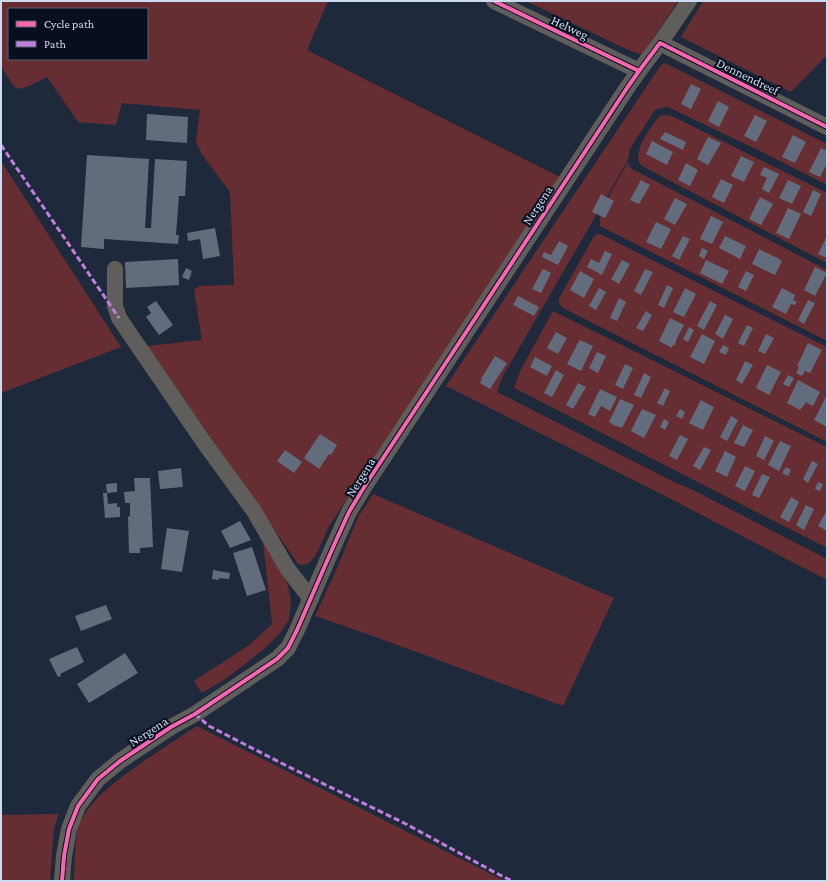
<svg xmlns="http://www.w3.org/2000/svg" width="828" height="882" font-family="'Crimson Pro',serif">
<style>
.green{fill:#662d32;fill-rule:evenodd}
.building{fill:#636c7d}
.lines{fill:none;stroke-linecap:round;stroke-linejoin:round}
.street{stroke:#605e5b;stroke-width:16}
.quiet{stroke:#c07fdc;stroke-width:3;stroke-dasharray:6 3;stroke-linecap:butt}
.cycleway-casing{stroke:#070f1f;stroke-width:6}
.cycleway{stroke:#f766af;stroke-width:4}
.labels{text-anchor:middle;stroke-width:4;stroke-linejoin:round;paint-order:stroke}
.street-label{font-size:13px;fill:#cddbf2;stroke:#070f1f}
</style>
<rect width="100%" height="100%" fill="#1f293c"/>
<path class="green" d="M1 1H328L307 50 562 178 329 526C324 536 316 563 304 565 303 565 299 564 298 564L147 346 202 340 194 290 199 286 234 285 230 192 201 153 196 142 200 110 122 103 116 125 78 122 47 77 29 86 19 89 14 87 1 66ZM9 9H147V59H9Z
M526 1H678L642 55 624 48Z
M703 1H827V55L791 92 681 37Z
M665 63 827 144V185L762 152 668 107 657 109 654 111 630 149 628 160 503 376 497 392 674 482 693 490 827 559V580L663 495 446 386 661 65Z
M663 115 672 116 827 193V263L642 166C630 154 649 131 656 120L659 117Z
M1 161 121 347 1 393Z
M628 162 630 167 634 170 827 270V341L600 226V217L612 190Z
M600 234 827 347V442L563 308 559 303V298L593 238 595 235Z
M553 311 827 447V548L514 388 520 371Z
M373 494 614 598 563 706 373 636 315 616 337 568 358 517Z
M263 542 287 582 291 600 289 620 280 633 264 649 227 678 202 693 194 681 249 645 272 624Z
M197 726 489 873 505 881H74C75 865 74 837 80 823 92 797 118 780 141 763 160 750 178 738 197 726Z
M59 814 54 828 50 881H1V815Z"/>
<path class="building" d="M691 84 701 89 691 109 681 104Z
M718 101 729 107 719 127 708 121Z
M147 114 188 117 187 143 146 140Z
M755 115 767 121 756 142 744 136Z
M665 132 686 142 683 150 660 139Z
M793 135 806 142 795 163 782 157Z
M708 137 721 143 708 165 697 159Z
M652 141 673 152 667 165 646 154Z
M821 148 827 151V163L820 177 809 172Z
M87 155 149 159 145 228H151L155 159 187 161 185 196H179L176 235H179L178 244 104 239V249L81 247Z
M741 156 754 162 744 182 731 176Z
M686 163 698 170 690 186 678 180Z
M764 167 779 174 769 193 762 189 767 178 760 175Z
M721 179 733 185 724 203 712 197Z
M641 180 650 185 639 204 630 200Z
M788 180 801 186 792 204 779 198Z
M813 190 821 194 811 216 803 212Z
M601 194 614 201 605 218 592 212Z
M760 197 773 204 761 225 749 219Z
M675 198 687 204 675 225 664 219Z
M788 208 801 214 789 239 776 233Z
M711 216 723 222 712 244 700 239Z
M656 222 671 229 661 249 646 242Z
M215 228 220 256 203 259 200 239 188 241 187 233Z
M683 236 690 239 679 260 672 256Z
M725 236 746 246 740 259 719 248Z
M827 236V258L818 254Z
M559 241 568 246 558 265 542 257 544 252 551 255Z
M702 248 708 251 704 259 699 256Z
M759 249 775 257H776L782 261 775 275 752 264Z
M605 251 612 254 602 275 587 267 591 259 599 263Z
M178 259 179 285 126 288 125 262Z
M622 260 630 264 619 284 611 279Z
M706 260 729 271 722 284 700 273Z
M815 267 827 273 815 296 804 290Z
M186 268 192 271 189 280 182 277Z
M543 269 551 273 541 293 532 289Z
M645 269 653 272 641 295 634 291Z
M580 271 594 279 584 298 570 290Z
M746 271 754 275 746 291 738 287Z
M667 285 673 288 664 308 658 305Z
M599 288 606 292 596 310 589 306Z
M685 288 696 294 684 317 673 312Z
M782 288 795 295 793 300 797 302 795 305 791 304 786 314 772 307Z
M518 296 539 307 534 316 513 305Z
M619 298 626 302 617 321 610 318Z
M808 300 815 303 804 324 798 320Z
M156 301 173 325 159 335 146 317 151 313 147 307Z
M710 301 717 305 704 330 697 326Z
M646 311 652 315 643 331 636 328Z
M725 315 733 319 723 339 715 334Z
M670 318 684 325 676 340V341L675 345H673L672 348 659 341Z
M747 325 753 328 744 346 738 343Z
M689 327 694 330 688 342 683 339Z
M556 332 567 338 558 354 547 348Z
M702 334 715 341 704 364 690 357Z
M766 334 774 338 765 354 758 351Z
M580 340 593 346 581 371 567 364 576 347V346Z
M808 343 822 350 810 373 805 371 802 376 796 373 799 367 797 366Z
M723 345 729 348 726 355 719 352Z
M597 352 606 356 598 373 589 368Z
M495 356 507 363 490 389 480 383 482 379H481Z
M535 357 552 366 547 376 530 367Z
M745 361 753 365 742 384 736 380Z
M625 364 633 368 623 389 615 385Z
M767 365 781 372 773 387V388L769 395 756 388Z
M556 370 564 375 552 397 544 393Z
M644 373 651 377 641 398 634 395Z
M788 375 794 378 789 387 783 384Z
M798 380 820 392 813 406 805 402V404L800 410 787 403Z
M578 383 586 387 573 409 566 405Z
M665 388 670 391 663 406 657 403Z
M600 389 617 397 610 411 601 406 595 417 588 414Z
M826 397 827 398V427L814 420Z
M620 399 634 405 622 428 617 426H615L609 422Z
M701 400 714 407 703 430 689 423Z
M642 409 656 415 644 438 631 431Z
M680 409 685 412 682 419 676 416Z
M731 416 738 420 727 441 720 437Z
M664 419 669 422 665 430 660 427Z
M743 425 753 430 744 447 734 443Z
M320 434 337 445 331 455 329 454 319 469 304 458Z
M680 435 688 439 677 460 669 456Z
M765 436 774 441 764 460 756 456Z
M780 441 791 446 779 471 768 465Z
M704 447 711 450 700 470 693 466Z
M285 450 302 462 294 473 277 461Z
M725 451 736 457 727 477 715 471Z
M812 461 818 464 808 483 803 479Z
M745 466 755 471 745 491 735 486Z
M786 467 791 470 788 476 782 473Z
M181 468 183 487 160 489 158 471Z
M762 474 770 477 759 498 752 495Z
M134 478H150L153 547 140 548V553H129L128 517 130 516V503H125L124 492 135 491Z
M818 482 823 484 820 491 815 489Z
M117 483V492L107 493 108 504 117 503V507H120V517L105 518 103 493H107L106 484Z
M791 497 799 502 789 522 780 517Z
M806 505 814 509 804 530 796 525Z
M827 510V531L818 526Z
M240 521 251 540 230 548 221 531Z
M167 528 189 531 182 572 161 569Z
M252 547 266 590 247 596 233 553Z
M213 570 230 573 229 579 219 578V580L212 579Z
M106 605 112 619 81 631 75 616Z
M77 647 84 662 60 674 61 676 58 677 49 659Z
M125 653 138 673 89 703 77 684Z"/>
<g class="lines">
<path class="street" d="M494 1 639 71
M660 43 827 127
M115 269V306L119 318 203 441 254 511 287 568 311 599
M62 881 64 856 69 829 78 806 98 779 120 761 171 727 195 714 277 659 288 648 297 630 334 545 349 512 366 484 627 88 639 71 660 43 689 1"/>
<path class="quiet" d="M1 145 119 318
M195 714 209 726 287 766 406 824 496 873 512 881"/>
<g class="cycleway-casing">
<path id="cycleway" d="M494 1 639 71
M62 881 64 856 69 829 78 806 98 779 120 761 171 727 195 714 277 659 288 648 297 630 334 545 349 512 366 484 627 88 639 71 660 43 827 127"/>
</g>
<use href="#cycleway" class="cycleway"/>
</g>
<g class="labels">
<g class="street-label">
<text transform="translate(570 27) rotate(25)" y="5">Helweg</text>
<text transform="translate(748 76) rotate(26)" y="5">Dennendreef</text>
<text transform="translate(537 205) rotate(-57)" y="5">Nergena</text>
<text transform="translate(360 477) rotate(-58)" y="5">Nergena</text>
<text transform="translate(148 731) rotate(-33)" y="5">Nergena</text>
</g>
</g>
<rect width="828" height="882" fill="none" stroke="#cddbf2" stroke-width="4"/>
<rect x="8" y="8" width="140" height="52" fill="#070f1f" stroke="#566173"/>
<rect x="16" y="21" width="20" height="6" fill="#f766af" stroke="#566173"/>
<text x="44" y="28" font-size="12" fill="#cddbf2">Cycle path</text>
<rect x="16" y="41" width="20" height="6" fill="#c07fdc" stroke="#566173"/>
<text x="44" y="48" font-size="12" fill="#cddbf2">Path</text>
</svg>
